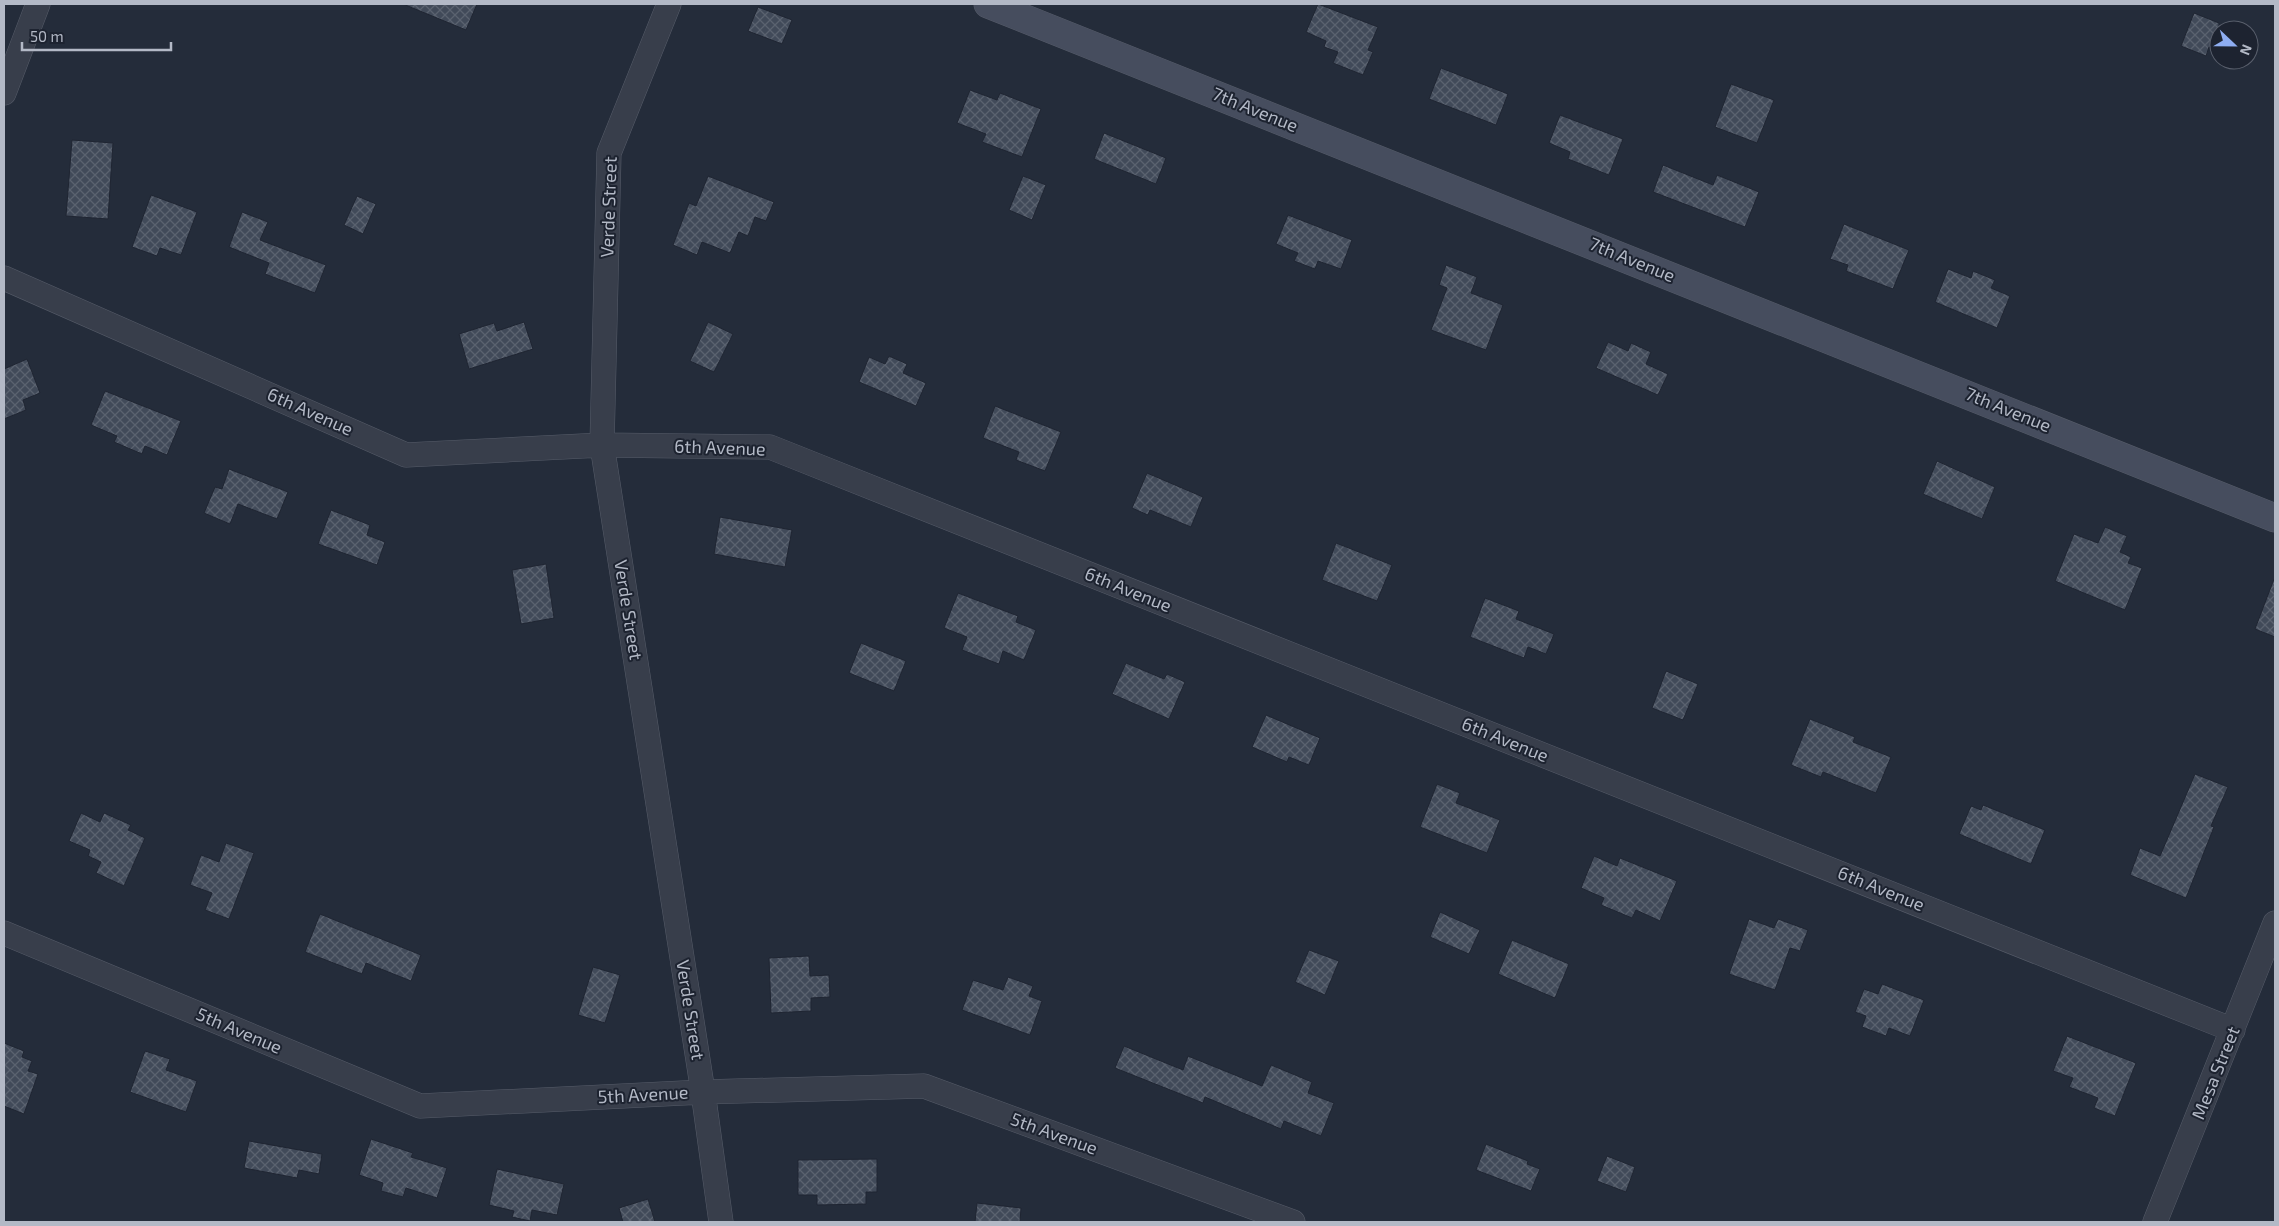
<svg xmlns="http://www.w3.org/2000/svg" width="2279" height="1226" font-family="'Exo 2',sans-serif">
<style>
.building{fill:url(#building-cross-hatch);stroke:#1f2532}
.lines{fill:none;stroke-linecap:round;stroke-linejoin:round}
.street-casing{stroke:#565c69;stroke-width:25}
.secondary-casing{stroke:#565c69;stroke-width:29}
.street{stroke:#383e4b;stroke-width:24}
.secondary{stroke:#464d5e;stroke-width:28}
.labels{text-anchor:middle;stroke-width:4;stroke-linejoin:round;paint-order:stroke}
.street-label{font-size:18px;fill:#b3b9c6;stroke:#1d2330}
</style>
<defs>
<pattern id="building-cross-hatch" width="8" height="8" patternUnits="userSpaceOnUse" patternTransform="scale(1.25)"><rect width="8" height="8" fill="#414a59"/><path d="M0 0l8 8M0 8l8-8" fill="none" stroke="#5a626f"/></pattern>
</defs>
<rect width="100%" height="100%" fill="#242c3a"/>
<path class="building" d="M403 4H477L466 30Z
M1318 4 1378 27 1368 50 1373 52 1363 75 1333 63 1338 52 1324 47 1326 41 1306 32Z
M758 7 792 20 782 44 748 31Z
M2194 13 2219 23V51L2209 47 2206 56 2181 46Z
M1441 68 1508 94 1496 125 1429 99Z
M1731 84 1774 100 1757 143 1715 127Z
M970 90 997 100 1000 93 1041 109 1022 157 982 142 986 134 957 123Z
M1560 115 1623 139 1609 175 1568 159 1570 152 1549 143Z
M1104 133 1166 158 1156 184 1094 159Z
M72 140 113 143 108 219 66 216Z
M1663 165 1713 185 1717 175 1759 192 1745 227 1653 192Z
M708 176 774 202 766 221 755 217 748 236 739 232 730 253 702 242 697 255 673 245 689 203 696 206Z
M1023 176 1046 185 1032 220 1009 210Z
M151 195 197 212 181 255 160 248 157 256 132 247Z
M357 196 376 204 363 234 344 225Z
M242 212 268 222 260 240 326 265 315 293 265 274 269 263 229 247Z
M1288 215 1352 240 1341 269 1318 261 1315 269 1294 261 1298 253 1276 244Z
M1844 224 1909 250 1893 289 1846 271 1848 265 1830 259Z
M1446 265 1477 277 1471 293 1503 305 1486 350 1431 330 1447 288 1439 285Z
M1948 269 1971 278 1973 271 1995 280 1991 288 2010 296 1997 328 1935 302Z
M524 322 533 349 469 369 459 334 494 323 497 331Z
M708 322 733 334 714 372 690 361Z
M1608 342 1628 351 1631 343 1651 352 1646 364 1668 374 1658 395 1596 368Z
M889 356 907 364 903 373 926 383 916 406 859 382 869 357 885 364Z
M27 359 40 393 23 400 26 410 4 419V369Z
M105 391 181 421 167 455 145 446 142 454 114 442 117 436 91 425Z
M995 406 1061 432 1045 471 1016 460 1019 452 983 438Z
M1937 461 1995 487 1982 519 1923 494Z
M229 469 288 492 277 519 238 504 230 524 204 513 215 487 222 489Z
M1147 473 1203 497 1191 527 1150 510 1148 515 1132 508Z
M331 510 370 525 367 535 385 542 377 565 318 544Z
M720 517 792 530 785 567 714 554Z
M2105 527 2127 536 2120 552 2131 557 2128 563 2142 568 2125 610 2055 581 2074 534 2098 543Z
M1336 543 1392 565 1377 601 1322 580Z
M546 564 554 618 521 624 512 570Z
M2274 579H2275V637L2255 629Z
M958 593 1018 616 1016 622 1036 630 1024 660 1003 651 999 664 962 650 967 637 944 628Z
M1485 598 1519 611 1516 619 1554 634 1546 654 1528 647 1524 658 1470 637Z
M861 643 906 661 894 691 849 673Z
M1126 663 1164 679 1167 674 1185 682 1169 719 1112 694Z
M1666 671 1698 684 1683 720 1652 708Z
M1266 715 1320 738 1309 765 1289 757 1287 762 1252 747Z
M1810 719 1855 737 1853 742 1891 757 1876 793 1823 772 1821 777 1791 765Z
M2195 774 2228 787 2211 826 2214 827 2186 898 2130 875 2140 848 2160 856Z
M1437 784 1460 793 1456 803 1500 820 1487 853 1420 827Z
M1983 805 2045 830 2031 864 1959 834 1971 806 1981 810Z
M81 813 100 822 104 813 131 825 128 830 145 838 124 886 96 873 101 862 88 856 90 850 69 841Z
M226 843 254 853 229 919 205 910 212 893 190 885 201 855 219 862Z
M1594 856 1617 866 1620 858 1677 881 1660 921 1636 910 1632 918 1601 905 1604 898 1581 888Z
M1440 912 1480 930 1469 954 1430 937Z
M320 914 421 955 411 981 366 963 362 974 305 952Z
M1749 919 1774 928 1778 919 1808 930 1800 951 1790 948 1775 990 1729 974Z
M1512 940 1569 964 1555 998 1498 974Z
M1309 950 1339 961 1325 995 1295 982Z
M809 956 810 976 829 975 830 997 811 998V1011L771 1013 769 958Z
M593 967 620 975 605 1023 578 1015Z
M1008 977 1033 986 1029 996 1042 1001 1030 1035 962 1010 973 980 1003 990Z
M1882 984 1924 1000 1910 1036 1889 1028 1886 1036 1862 1027 1866 1016 1855 1012 1864 989 1878 994Z
M2067 1036 2136 1063 2115 1116 2094 1108 2098 1098 2069 1087 2073 1078 2053 1071Z
M4 1043 24 1051 22 1057 32 1061 28 1071 38 1074 24 1114 4 1106Z
M1124 1046 1183 1070 1188 1056 1262 1086 1271 1065 1312 1082 1308 1093 1334 1103 1321 1136 1284 1121 1281 1129 1205 1097 1203 1103 1115 1068Z
M145 1051 170 1059 166 1070 197 1081 186 1112 130 1092Z
M371 1139 413 1153 411 1157 447 1168 437 1198 406 1188 403 1197 381 1191 383 1183 359 1175Z
M249 1141 322 1154 319 1174 299 1170 297 1178 244 1168Z
M1486 1144 1528 1161 1527 1164 1540 1169 1531 1191 1476 1170Z
M1607 1156 1635 1167 1626 1192 1597 1181Z
M877 1159V1192H866V1204L817 1205V1195H798V1160Z
M497 1169 564 1184 557 1215 532 1210 530 1221 512 1217 514 1211 489 1205Z
M648 1199 655 1222H623L619 1208Z
M977 1203 1021 1208 1020 1222H975Z"/>
<g class="lines">
<g class="street-casing">
<path id="street" d="M669 4 609 153 602 445 703 1092 721 1222
M4 93 38 4
M4 278 406 455 602 445 770 447 2233 1030
M4 933 420 1106 703 1092 924 1086 1293 1222
M2155 1222 2275 923"/>
</g>
<g class="secondary-casing">
<path id="secondary" d="M988 4 2275 518"/>
</g>
<use href="#street" class="street"/>
<use href="#secondary" class="secondary"/>
</g>
<g class="labels">
<g class="street-label">
<text transform="translate(1255 110) rotate(22)" y="6">7th Avenue</text>
<text transform="translate(609 207) rotate(-88)" y="6">Verde Street</text>
<text transform="translate(1632 260) rotate(22)" y="6">7th Avenue</text>
<text transform="translate(2008 410) rotate(22)" y="6">7th Avenue</text>
<text transform="translate(310 412) rotate(24)" y="6">6th Avenue</text>
<text transform="translate(720 448) rotate(2)" y="6">6th Avenue</text>
<text transform="translate(1128 590) rotate(22)" y="6">6th Avenue</text>
<text transform="translate(628 610) rotate(81)" y="6">Verde Street</text>
<text transform="translate(1505 740) rotate(22)" y="6">6th Avenue</text>
<text transform="translate(1881 889) rotate(22)" y="6">6th Avenue</text>
<text transform="translate(690 1010) rotate(81)" y="6">Verde Street</text>
<text transform="translate(239 1031) rotate(23)" y="6">5th Avenue</text>
<text transform="translate(2216 1073) rotate(-68)" y="6">Mesa Street</text>
<text transform="translate(643 1095) rotate(-3)" y="6">5th Avenue</text>
<text transform="translate(1054 1134) rotate(20)" y="6">5th Avenue</text>
</g>
</g>
<rect width="2279" height="1226" fill="none" stroke="#b3b9c6" stroke-width="10"/>
<g transform="translate(2234 45) rotate(112)"><circle r="24" fill="#1d2330" stroke="#595f6c"/>
<path d="M0-4L9 19L0 12L-9 19Z" fill="#8eadf1"/>
<text y="-8" font-size="14" font-weight="bold" text-anchor="middle" fill="#b3b9c6">N</text>
</g>
<path d="M22 42v8h149v-8" fill="none" stroke="#b3b9c6" stroke-width="2.5"/>
<text x="30" y="42" font-size="15" fill="#b3b9c6" stroke="#1d2330" stroke-width="4" paint-order="stroke">50 m</text>
</svg>
